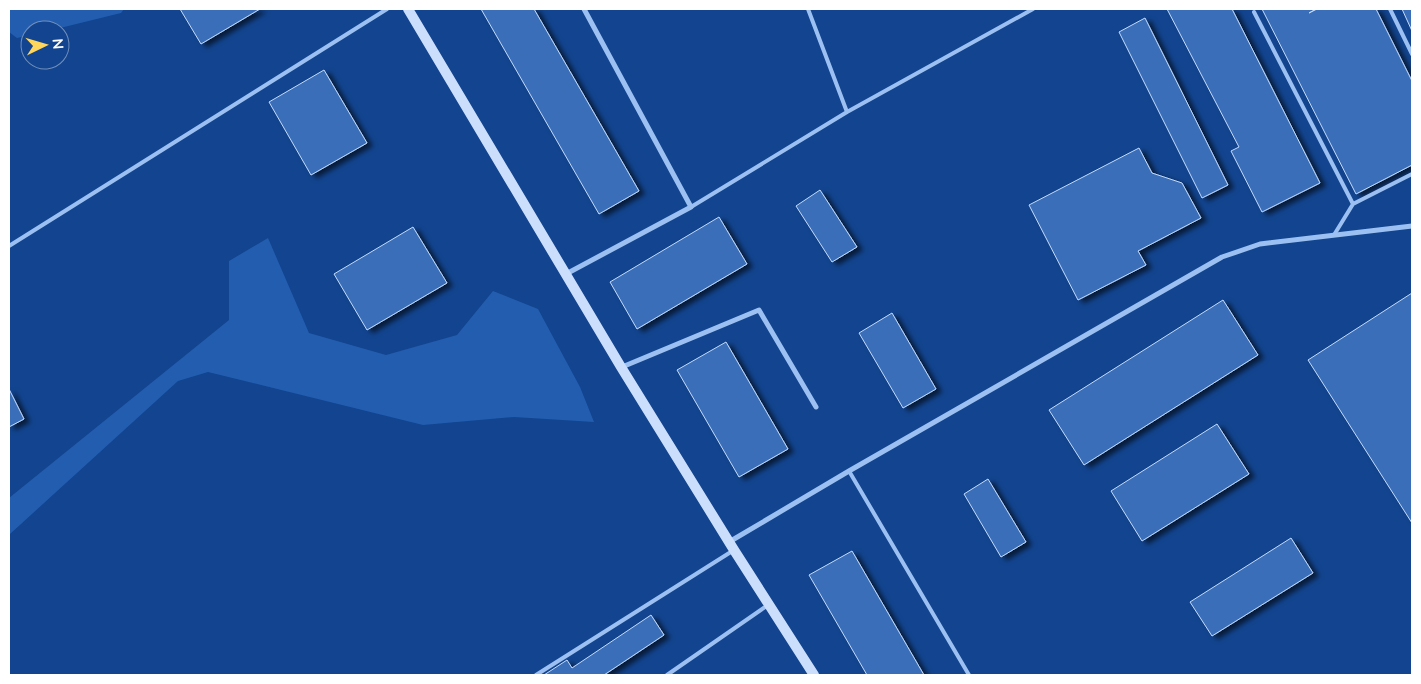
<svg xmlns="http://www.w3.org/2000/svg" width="1421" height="684" font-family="Lato,sans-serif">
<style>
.green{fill:#235daf}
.building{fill:#3a6eb9;stroke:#c3dbfd;filter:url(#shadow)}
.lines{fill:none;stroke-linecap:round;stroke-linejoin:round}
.lane{stroke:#9cc0f2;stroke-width:4}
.street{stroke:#9cc0f2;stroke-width:5}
.secondary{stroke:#cbdefc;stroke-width:10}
</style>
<defs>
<filter id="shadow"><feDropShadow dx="5.5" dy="3" stdDeviation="2.5" flood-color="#0009"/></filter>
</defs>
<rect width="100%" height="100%" fill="#12448f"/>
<path class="green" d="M9 9H124L121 13 52 30H30V35L17 38 9 32Z
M268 238 309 333 386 355 457 335 493 291 538 309 580 387 594 422 514 417 423 425 208 372 178 381 10 534 9 498 229 320V261Z"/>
<path class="building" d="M180 9H260L201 44Z
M481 9H534L639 191 599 214Z
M1167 9H1232L1320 183 1262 212 1231 151 1239 147Z
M1262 9H1316L1309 13 1317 9H1376L1412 81V165L1356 194Z
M1402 9H1412V31Z
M1145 18 1228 185 1202 198 1119 32Z
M324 70 367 143 311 175 269 102Z
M1139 148 1152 173 1182 183 1201 218 1138 251 1146 265 1078 300 1029 205Z
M820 190 857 247 832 262 796 206Z
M719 217 747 264 637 329 610 282Z
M413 227 447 283 367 330 334 274Z
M1412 293V523L1308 360Z
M1223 300 1258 355 1084 465 1049 410Z
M892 313 936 389 903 408 859 333Z
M726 342 788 449 739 477 677 370Z
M9 389 24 419 9 427Z
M1217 424 1249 474 1142 541 1111 491Z
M988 479 1026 542 1001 557 964 494Z
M1291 538 1313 573 1212 636 1190 602Z
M852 551 924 675H867L809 575Z
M651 615 664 635 604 675H544L567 660 572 668Z"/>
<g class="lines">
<path class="lane" d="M808 9 847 112
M1390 9 1412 54
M1254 12 1353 204 1412 174
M691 207 847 112 1033 9
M1334 235 1353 204
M9 246 387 9
M849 471 969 675
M536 675 734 550
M667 675 768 605"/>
<path class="street" d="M566 274 691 207 584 9
M622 367 759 310 816 407
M729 542 849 471 1222 257 1260 244 1412 226"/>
<path class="secondary" d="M408 9 621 367 734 550 814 675"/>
</g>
<rect width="1421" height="684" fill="none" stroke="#ffffff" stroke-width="20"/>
<g transform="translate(45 45) rotate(85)"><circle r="24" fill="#12448f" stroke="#718fbc"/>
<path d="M0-4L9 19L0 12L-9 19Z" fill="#ffd65d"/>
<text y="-8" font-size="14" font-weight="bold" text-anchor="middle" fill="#ffffff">N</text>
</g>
</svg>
